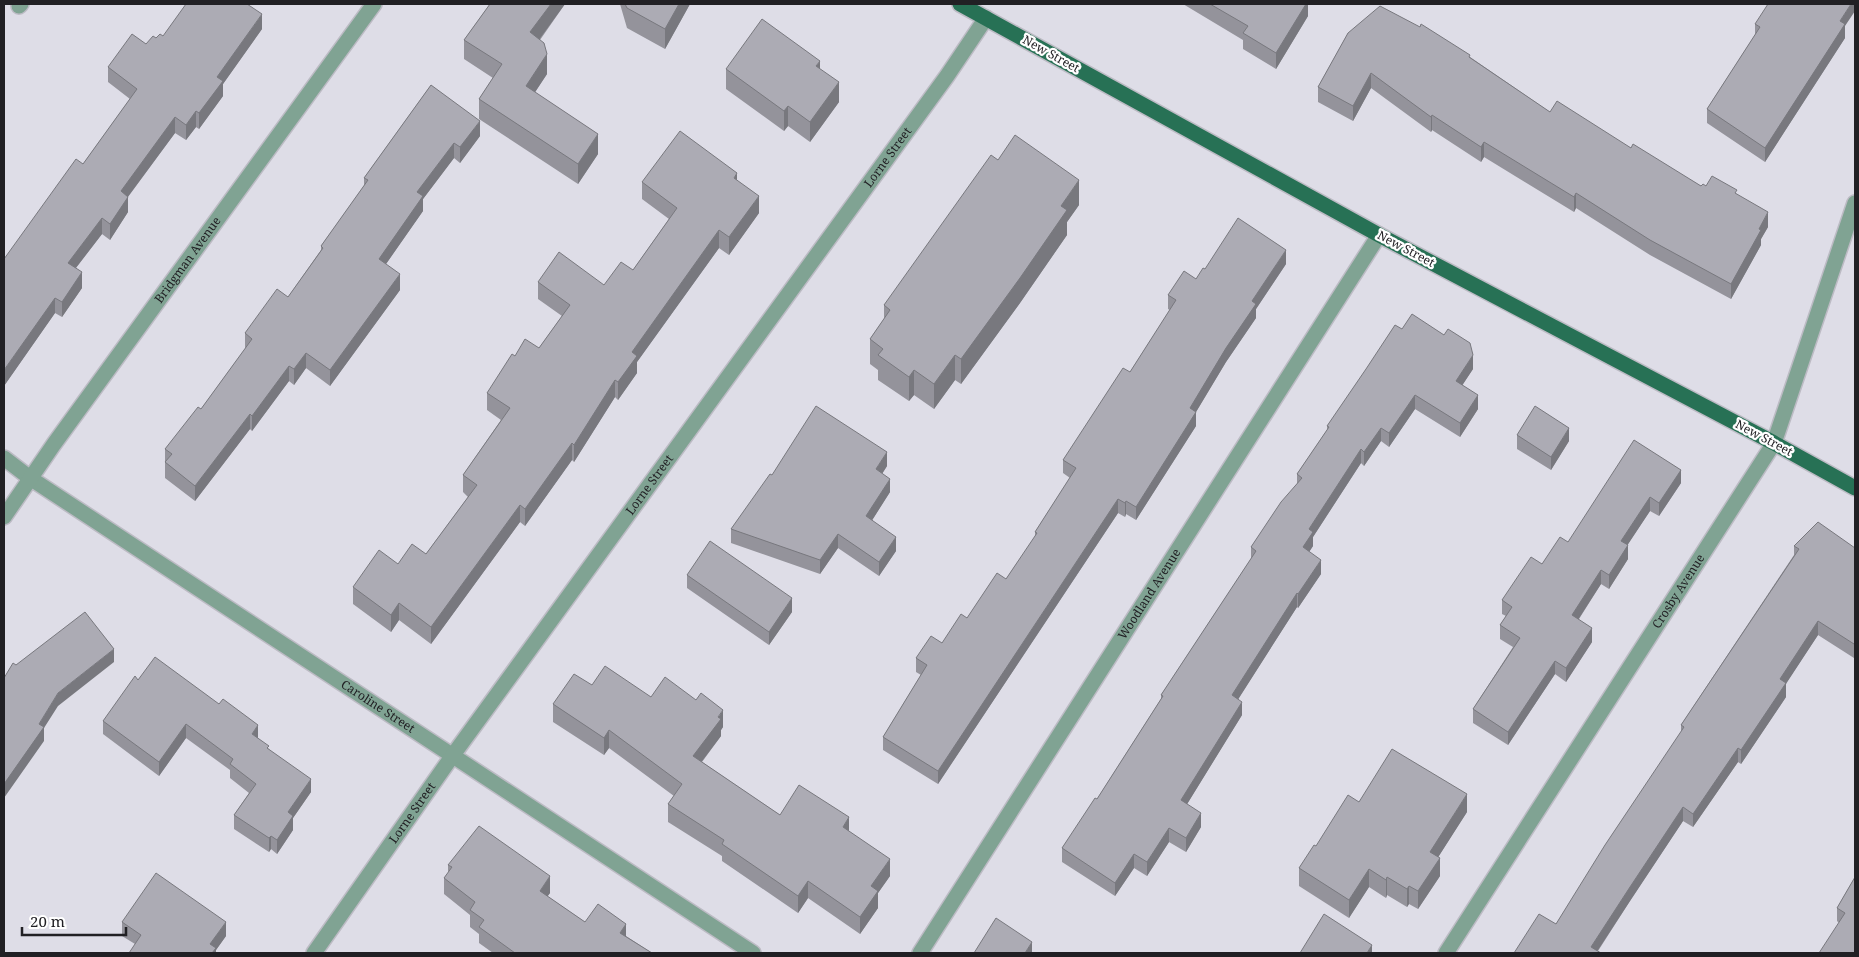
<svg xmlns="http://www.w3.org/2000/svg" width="1859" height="957" font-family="'Noto Serif',serif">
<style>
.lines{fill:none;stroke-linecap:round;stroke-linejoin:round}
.minor-casing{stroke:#bcbbc4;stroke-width:18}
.major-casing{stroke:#bcbbc4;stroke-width:18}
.minor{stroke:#80a393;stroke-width:15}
.major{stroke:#277155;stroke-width:15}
.wall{fill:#94939b}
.shaded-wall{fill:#78787e}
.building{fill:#acabb4;stroke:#78787e}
.labels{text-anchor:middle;stroke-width:4.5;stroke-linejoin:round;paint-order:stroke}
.street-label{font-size:12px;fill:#212024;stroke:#fff}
</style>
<rect width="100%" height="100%" fill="#dedde7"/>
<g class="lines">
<g class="minor-casing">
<g id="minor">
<path d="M19 6 21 4"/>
<path id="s1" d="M4 458 30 478 753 953"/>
<path id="s2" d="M4 517 54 444 374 4"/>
<path id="s3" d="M314 953 453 755 947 76 986 18"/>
<path id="s4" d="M920 953 1379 235"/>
<path id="s5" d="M1446 953 1774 443 1855 203"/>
</g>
</g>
<g class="major-casing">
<path id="major" d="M960 4 1379 235 1774 443 1855 488"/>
</g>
<use href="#minor" class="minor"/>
<use href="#major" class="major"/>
</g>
<path class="wall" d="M490 4H565L540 40 547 74 535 92 598 154 578 184 479 119V99L493 78 464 59V40Z
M620 4H690L665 49 627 28Z
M1183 4H1308V16L1276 69 1243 49V40Z
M1755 24 1845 26V38L1765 162 1707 123V109L1755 35Z
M262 29 223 84V96L199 129 196 127 186 140 175 133 128 197V212L110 240 102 234 76 268 82 288 62 317 55 313 4 386 83 164 130 99 108 82V67L156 38Z
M1348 33 1470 57 1550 112 1631 148 1701 186H1706L1737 194 1768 227 1761 239V245L1731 299 1650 255 1576 208 1574 212 1484 157 1481 162 1432 130 1431 132 1371 88 1353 121 1318 102V87Z
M726 69H820L839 102 810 142 788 126 784 131 726 89Z
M431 85 480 136 460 163 454 158 423 199V211L386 264 400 290 330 386 306 368 294 385 289 381 252 431 250 429 195 501 165 478V449L201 409 245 349V333L288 297 321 250V246L364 186V178Z
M998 160 1079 205 1067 222V235L1020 303 961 384 955 380 934 409 914 395 909 401 878 380V370L870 364V339L884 319V305Z
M737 181 759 213 729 255 719 248 637 362V373L618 400 615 397 574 462 572 460 525 526 520 522 431 644 399 620 391 632 353 604V587L398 564 426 554 468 497 463 492V475L501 420 487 410V393L515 356 539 348 562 316 538 299V282L604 285 633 270 669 219 642 199V182Z
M1286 264 1256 309V318L1226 362 1196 412V426L1136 520 1126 514 1125 517 1118 513 938 784 883 750V737L921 675 916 672V658L942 643 1006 579 1035 537V532L1070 478 1063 473V460L1130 372 1170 310 1168 309V295L1196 279 1205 269Z
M1402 329 1473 369 1462 385 1478 409 1460 437 1415 409 1389 447 1381 441 1364 466 1361 463 1313 537V546L1309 552 1321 574 1298 608 1297 607 1238 699 1242 715 1187 804 1201 827 1186 852 1169 842 1147 876 1134 868 1115 896 1062 862V848L1097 799 1161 699V695L1251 559V547L1297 484V474L1327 430V426Z
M1517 435 1569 441 1551 470 1517 449Z
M887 466 882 474 890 492 872 520 896 551 879 576 838 548 820 574 731 543V529L772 475Z
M1681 470V483L1659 516 1650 511 1627 545 1628 559 1609 589 1601 584 1579 619 1592 642 1566 682 1555 674 1508 745 1473 723V709L1513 647 1500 639V625L1506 616 1502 614V600L1542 564 1568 542Z
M1794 546 1855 548V655L1854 658 1818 635 1786 683V697L1741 764 1738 762 1693 827 1683 821 1630 901 1598 951 1556 924 1681 732V725L1794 555Z
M687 575 792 612 769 645 687 588Z
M138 680 258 738 311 792 293 818V830L277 854 271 849 269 852 234 829V815L249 793 230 778V770L186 738 159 776 103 734V721Z
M592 685 651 697 723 727 721 730V736L702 762 780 815 849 831 890 876 878 893V908L860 934 808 898 798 913 722 861V856L668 822V804L674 796 609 748 604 755 553 722V704Z
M1467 812 1438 857 1440 876 1418 909 1409 904 1407 907 1387 895 1386 898 1369 887 1349 918 1299 886V868L1316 846Z
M448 865 550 893 547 896 585 922 626 936 652 953H493L479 943V934L470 927V915L444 894V878L448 873Z
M1855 877V953L1839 923 1837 921V908Z
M122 922 226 936 216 950V953L135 944 122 936Z"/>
<path class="shaded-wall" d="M551 4H565L530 52V32Z
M679 4H690L665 49V29Z
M1306 4H1308V16L1276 69V53Z
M1851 4H1855V11L1845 26V38L1765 162V148L1840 21Z
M262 14V29L223 84V96L199 129V113L217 77Z
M547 54V74L526 106V86Z
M820 61V80L816 66Z
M1371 73V88L1353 121V106Z
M839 82V102L810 142V122Z
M788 106V126L784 131V111Z
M196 111V127L186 140V125Z
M1432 115V130L1431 132V117Z
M175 117V133L121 206V191Z
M480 121V136L460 163V147Z
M598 134V154L578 184V164Z
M1484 142V157L1481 162V147Z
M454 143V158L423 199V211L379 274V259L417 192Z
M737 173V191L734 178Z
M1079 180V205L1067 222V235L1020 303 961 384V359L1061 206Z
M1576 193V208L1574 212V197Z
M759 196V213L729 255V237Z
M128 197V212L110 240V224Z
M1768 212V227L1761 239V245L1731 299V284L1759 229Z
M102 218V234L68 278V263Z
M719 230V248L637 362V373L618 400V382L632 352Z
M1286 250V264L1256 309V318L1226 362 1190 422V408L1252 301Z
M82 272V288L62 317V302Z
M400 274V290L330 386V370Z
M55 298V313L4 386V370Z
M306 353V368L294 385V369Z
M955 355V380L934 409V384Z
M1473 355V369L1456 395V381Z
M289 366V381L252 431V416Z
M914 370V395L909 401V377Z
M615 380V397L574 462V445Z
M1415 395V409L1389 447V433Z
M1478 395V409L1460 437V423Z
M1196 412V426L1136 520V507Z
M250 414V429L195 501V486Z
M1381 428V441L1364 466V452Z
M1569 428V441L1551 470V457Z
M572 443V460L525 526V509Z
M1361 449V463L1313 537V546L1303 561V547L1309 529Z
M887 452V466L876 483V469Z
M1681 470V483L1659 516V503Z
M890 479V492L866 530V516Z
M1650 497V511L1621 555V541Z
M1118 499V513L938 784V771Z
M1126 501V514L1125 517V503Z
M520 505V522L431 644V627Z
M838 534V548L820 574V560Z
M896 537V551L879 576V562Z
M1628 545V559L1609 589V575Z
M1321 560V574L1298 608V594Z
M1601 570V584L1572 629V615Z
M1297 593V607L1232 709V695Z
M792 598V612L769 645V632Z
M399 603V620L391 632V615Z
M1818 621V635L1784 687 1786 683V697L1741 764V750L1780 679Z
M1592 628V642L1566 682V668Z
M1855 641V655L1854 658V644Z
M114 649V662L58 706 44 728V741L4 798V784L39 724 58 693Z
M1555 661V674L1508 745V732Z
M1242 702V715L1181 814V800Z
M723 710V727L721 730V736L693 773V756Z
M186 724V738L159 776V762Z
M258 725V739L252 734Z
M609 730V748L604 755V738Z
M1738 748V762L1693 827V814Z
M311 779V792L293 818V830L277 854V840L288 812Z
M1467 794V812L1430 870V852Z
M1683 807V821L1630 901 1596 953 1591 947 1630 887Z
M1201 813V827L1186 852V838Z
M849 817V834L843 827Z
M1169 828V842L1147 876V862Z
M271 836V849L269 852V838Z
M1134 854V868L1115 896V883Z
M1440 858V876L1418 909V891Z
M890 859V876L878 893V908L860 934V917L871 886Z
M1369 869V887L1349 918V900Z
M550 876V893L540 907V891Z
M1387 877V895L1386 898V880Z
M808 881V898L798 913V896Z
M1409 886V904L1407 907V889Z
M226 922V936L216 950V953H210V944Z
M626 924V941L620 933Z
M1032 942V953H1025Z
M1372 945V953H1367Z"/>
<path class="building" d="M186 4H247L262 14 217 77 223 81 199 113 196 111 186 125 175 117 121 191 128 197 110 224 102 218 68 263 82 272 62 302 55 298 4 370V259L76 159 83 164 137 89 108 67 132 34 146 44 153 36 156 38 160 34 163 36Z
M490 4H551L530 32 544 43 547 54 526 86 598 134 578 164 479 99 502 64 464 40Z
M625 4H679L665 29 627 8Z
M1210 4H1306L1276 53 1243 33 1248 26Z
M1768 4H1851L1840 21 1845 24 1765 148 1707 109 1760 27 1755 24Z
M1380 6 1420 27 1421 24 1470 55 1469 57 1550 112 1557 101 1631 148 1633 144 1701 186 1703 184 1706 186 1712 176 1737 190 1735 193 1768 212 1759 229 1761 230 1731 284 1650 240 1576 193 1574 197 1484 142 1481 147 1432 115 1431 117 1371 73 1353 106 1318 87 1348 33Z
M762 19 820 61 816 66 839 82 810 122 788 106 784 111 726 69Z
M431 85 480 121 460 147 454 143 417 192 423 196 379 259 400 274 330 370 306 353 294 369 289 366 252 416 250 414 195 486 165 462 172 454 165 449 198 407 201 409 252 339 245 333 277 289 288 297 323 248 321 246 368 180 364 178Z
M680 131 737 173 734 178 759 196 729 237 719 230 632 352 637 356 618 382 615 380 574 445 572 443 525 509 520 505 431 627 399 603 391 615 353 587 379 550 398 564 412 544 426 554 477 485 463 475 510 408 487 393 512 354 515 356 525 339 539 348 570 305 538 282 559 252 604 285 621 262 633 270 677 208 642 182Z
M1015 135 1079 180 1061 206 1067 210 1020 278 961 359 955 355 934 384 914 370 909 377 878 355 883 349 870 339 890 310 884 305 991 155 998 160Z
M1238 218 1286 250 1252 301 1256 304 1226 348 1190 408 1196 412 1136 507 1126 501 1125 503 1118 499 938 771 883 737 927 665 916 658 931 636 942 643 961 614 967 618 997 573 1006 579 1037 533 1035 532 1076 468 1063 460 1123 368 1130 372 1176 300 1168 295 1184 271 1196 279 1203 268 1205 269Z
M1412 314 1444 335 1448 329 1470 343 1473 355 1456 381 1478 395 1460 423 1415 395 1389 433 1381 428 1364 452 1361 449 1309 529 1313 532 1303 547 1321 560 1298 594 1297 593 1232 695 1242 702 1181 800 1201 813 1186 838 1169 828 1147 862 1134 854 1115 883 1062 848 1095 798 1097 799 1163 696 1161 695 1256 551 1251 547 1281 502 1302 478 1297 474 1329 427 1327 426 1366 369 1395 325 1402 329Z
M816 406 887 452 876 469 890 479 866 516 896 537 879 562 838 534 820 560 731 529 770 474 772 475Z
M1535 406 1569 428 1551 457 1517 435Z
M1634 440 1681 470 1659 503 1650 497 1621 541 1628 545 1609 575 1601 570 1572 615 1592 628 1566 668 1555 661 1508 732 1473 709 1520 638 1500 625 1512 607 1502 600 1531 557 1542 564 1560 537 1568 542Z
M1818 522 1855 548V641L1854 644 1818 621 1780 679 1786 683 1741 750 1738 748 1693 814 1683 807 1630 887 1591 947 1601 953H1514L1539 914 1556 924 1605 845 1684 727 1681 725 1799 549 1794 546Z
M710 541 792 598 769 632 687 575Z
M85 612 114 649 58 693 39 724 44 727 4 784V678L13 663 16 665Z
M155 657 219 704 223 699 258 725 252 734 269 746 267 748 311 779 288 812 293 816 277 840 271 836 269 838 234 815 256 784 230 764 233 759 186 724 159 762 103 721 135 676 138 680Z
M605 666 651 697 665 677 696 700 701 693 723 710 718 717 721 719 693 756 780 815 799 785 849 817 843 827 890 859 871 886 878 891 860 917 808 881 798 896 722 844 724 840 668 804 682 784 609 730 604 738 553 704 574 674 592 685Z
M1392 749 1467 794 1430 852 1440 858 1418 891 1409 886 1407 889 1387 877 1386 880 1369 869 1349 900 1299 868 1314 845 1316 846 1348 795 1359 802Z
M479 826 550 876 540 891 585 922 598 904 626 924 620 933 652 953H515L479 927 484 920 470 910 475 902 444 878 452 867 448 865Z
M156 873 226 922 210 944 216 948 212 953H129L141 935 122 922Z
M1855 877V953H1819L1845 913 1837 908Z
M1324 914 1372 945 1367 953H1300Z
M996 918 1032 942 1025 953H974Z"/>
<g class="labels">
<g class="street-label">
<text transform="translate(1051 54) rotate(29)" y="4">New Street</text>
<text dy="4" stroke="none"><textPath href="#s3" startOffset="981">Lorne Street</textPath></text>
<text transform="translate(1406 249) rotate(28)" y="4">New Street</text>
<text dy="4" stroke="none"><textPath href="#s2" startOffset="316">Bridgman Avenue</textPath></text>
<text transform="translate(1764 438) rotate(28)" y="4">New Street</text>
<text dy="4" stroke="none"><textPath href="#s3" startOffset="576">Lorne Street</textPath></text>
<text dy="4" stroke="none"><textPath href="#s5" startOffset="430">Crosby Avenue</textPath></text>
<text dy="4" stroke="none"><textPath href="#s4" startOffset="426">Woodland Avenue</textPath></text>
<text dy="4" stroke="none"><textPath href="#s1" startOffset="449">Caroline Street</textPath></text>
<text dy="4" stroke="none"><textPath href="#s3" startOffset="171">Lorne Street</textPath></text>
</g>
</g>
<rect width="1859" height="957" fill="none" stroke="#212024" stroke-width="10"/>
<path d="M22 927v8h104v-8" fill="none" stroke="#212024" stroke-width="2.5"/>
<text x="30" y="927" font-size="15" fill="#212024" stroke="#ffffff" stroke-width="4" paint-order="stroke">20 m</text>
</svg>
